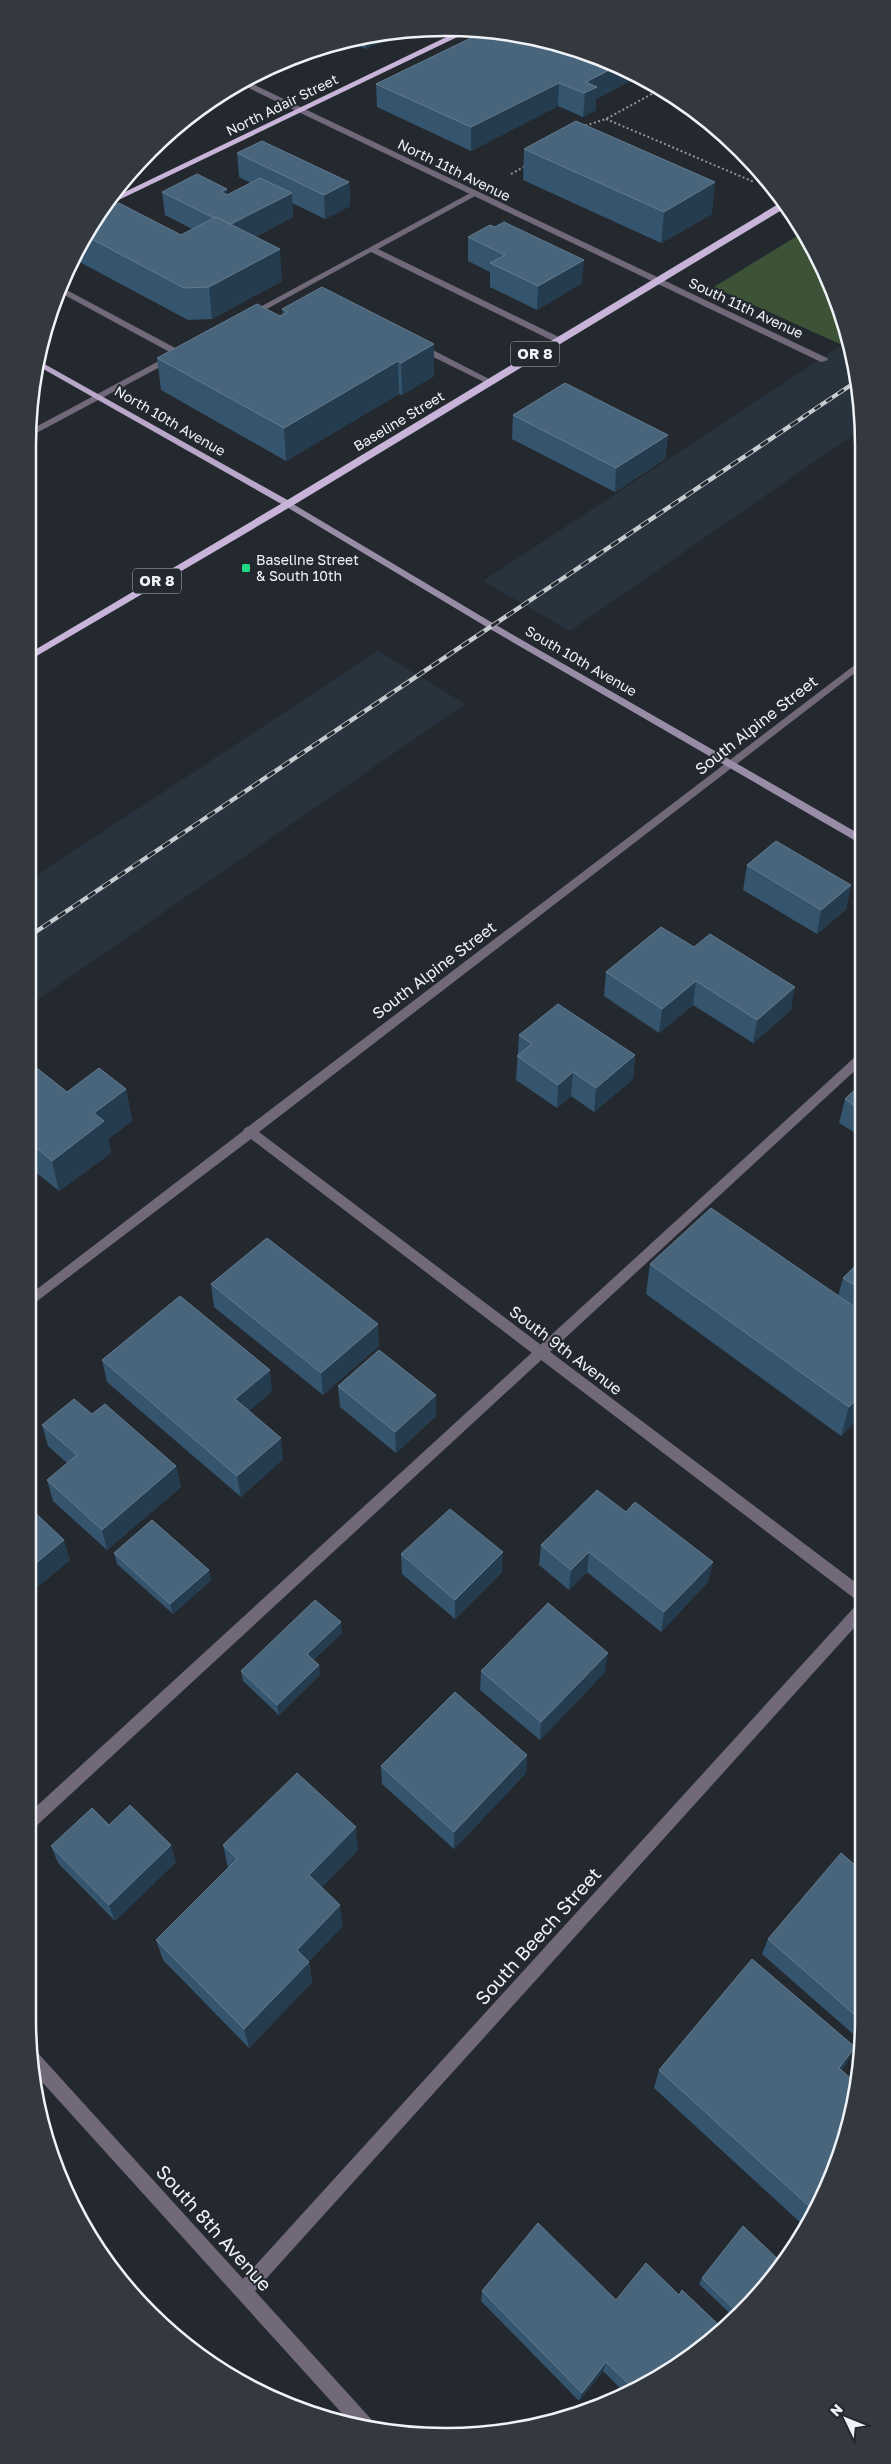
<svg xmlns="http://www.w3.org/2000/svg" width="891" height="2464" font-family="'Golos Text',sans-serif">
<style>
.built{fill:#28333e}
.green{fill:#3c5337}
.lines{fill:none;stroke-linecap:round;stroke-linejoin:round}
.path{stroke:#92979c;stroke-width:2;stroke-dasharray:2 2.5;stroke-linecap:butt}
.service{fill:#716879;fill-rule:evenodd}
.minor{fill:#716879;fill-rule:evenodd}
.secondary{fill:#998ca6;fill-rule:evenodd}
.primary{fill:#b9a7c9;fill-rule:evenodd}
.trunk{fill:#c8b4d9;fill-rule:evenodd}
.rail-far1-casing{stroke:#c7ccd0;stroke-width:4}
.rail-casing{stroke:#c7ccd0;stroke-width:4.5}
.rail-far1{stroke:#23292f;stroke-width:2.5;stroke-dasharray:7;stroke-linecap:butt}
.rail{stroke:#23292f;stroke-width:3;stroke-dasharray:9;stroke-linecap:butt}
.wall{fill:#35546d}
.shaded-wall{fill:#253c4e}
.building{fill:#49657c;stroke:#637b8f}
.poi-dot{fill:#21d887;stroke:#23292f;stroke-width:2}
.labels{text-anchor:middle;stroke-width:4;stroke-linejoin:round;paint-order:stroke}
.far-street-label{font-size:14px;fill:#eff3f7;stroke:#23292f}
.far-poi-label{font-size:14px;fill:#eff3f7;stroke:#23292f;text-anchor:start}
.shield{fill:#23292f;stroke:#b2b6bb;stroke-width:1}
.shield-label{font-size:15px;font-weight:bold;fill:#eff3f7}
.street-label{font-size:16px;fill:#eff3f7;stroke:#23292f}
.near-street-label{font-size:19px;fill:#eff3f7;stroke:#23292f}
.rim{fill:none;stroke:#eff3f7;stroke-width:2.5}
</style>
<rect width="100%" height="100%" fill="#23292f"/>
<path class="built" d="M845 343 860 391V430L570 631 483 581Z
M378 651 465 704 28 1006V881Z"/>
<path class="green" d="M802 233 821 261 845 343 842 345 714 287Z"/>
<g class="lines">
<path class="path" d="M606 119 754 182
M581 127 606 119 661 89
M511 174 527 165"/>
<path class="service" d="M474 191H477V195L378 249 561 338V342H555L371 252 252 317 245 315Z
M61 287 181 351 182 353 175 355 59 292Z
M415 344H421L493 381 486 383 415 348Z
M172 354 175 355V359L29 437 30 430Z
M861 1054V1065L33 1829 28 1831V1814L857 1055Z"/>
<path class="minor" d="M244 80 827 358 828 360 821 362 238 83Z
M860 661V669L259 1132 863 1588V1618L255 2291 371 2419 373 2427 348 2420 33 2072 31 2050 37 2052 243 2279 859 1602 251 1139 28 1308V1296L243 1131 245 1128 249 1126Z"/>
<path class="secondary" d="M288 501 496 625 861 835V844L490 629 285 506V502Z"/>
<path class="primary" d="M39 361 291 502 293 504 288 507 285 506 38 366Z"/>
<path class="trunk" d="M463 29H474L104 207 108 200Z
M780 203 785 208 292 506 28 661V654L284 502Z"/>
<g class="rail-far1-casing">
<path id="rail-far1" d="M803 417 857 381"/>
</g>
<g class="rail-casing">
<path id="rail" d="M28 937 805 416"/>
</g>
<use href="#rail-far1" class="rail-far1"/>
<use href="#rail" class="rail"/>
</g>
<path class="wall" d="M391 31 366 49 348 41Z
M473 33 553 42 638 77 596 99V110L583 117 558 106 471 151 377 107 376 84 473 37Z
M311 50 297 65 287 61Z
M524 149 712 214 661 243 523 180Z
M237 153 349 182 350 206 325 219 292 203 293 217 255 237 282 281 212 319 188 320 74 259V256L101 212 181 235 192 229 165 215 162 192 227 189V195L251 183 239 177Z
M468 237 582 283 537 310 490 287V272L468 261Z
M282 309 434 376 402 395 399 394 286 461 161 390 157 358 280 316 283 315Z
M513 415 668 435 665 459 615 492 512 439Z
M747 865 851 885 846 909 817 934 743 890Z
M661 927 791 1010 753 1043 693 1005 659 1033 604 996 606 972Z
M519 1035 635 1055 633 1079 594 1112 571 1096 557 1108 516 1080Z
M28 1061 67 1092 126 1089 132 1121 108 1139 111 1153 59 1191 28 1166Z
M861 1084 862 1137 839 1123 845 1099Z
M862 1259V1414L841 1436 646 1294 650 1264 838 1296 843 1278Z
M211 1284 379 1346 323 1395 214 1307Z
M102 1360 272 1391 249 1411 283 1459 241 1497 107 1382Z
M338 1386 436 1416 396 1453 340 1407Z
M92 1414 176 1466 181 1487 107 1550 53 1501 47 1480 67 1463 48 1446 42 1425Z
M28 1506 70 1560 36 1588 28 1580Z
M626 1512 713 1562 708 1582 661 1632 587 1572 569 1590 539 1565 541 1545Z
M114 1553 209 1570 211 1580 173 1614 117 1564Z
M401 1554 502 1572 455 1619 402 1574Z
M342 1633 313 1660 319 1665 320 1675 279 1715 243 1681 241 1671Z
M481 1671 605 1672 540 1740 480 1690Z
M527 1755 526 1773 454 1849 382 1784 381 1766Z
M109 1825 176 1862 115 1921 58 1863 51 1846Z
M223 1845 358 1850 322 1887 343 1926 309 1961 312 1982 249 2048 163 1960 156 1940 228 1868Z
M768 1939 864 2018 861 2041 762 1954Z
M855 2047 845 2066 841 2071 849 2126 804 2226 654 2088 659 2070Z
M702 2278 741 2314 736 2319 699 2284Z
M482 2291 616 2300 678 2366 623 2391 603 2371 579 2401 481 2301Z"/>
<path class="shaded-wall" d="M391 31H405L366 49V37Z
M348 41 297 65 296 56 311 50Z
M615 67 638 77 596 99V110L583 117 586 82Z
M559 83 558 106 471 151V127Z
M349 182 350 206 325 219 324 195Z
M715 182 712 214 661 243 664 212Z
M227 189 229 212 221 192Z
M292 193 293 217 231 249 229 225Z
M280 249 282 281 212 319 209 287Z
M584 260 582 283 537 310 538 286Z
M434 344V376L402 395 401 363Z
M398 361 399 394 286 461 284 428Z
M668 435 665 459 615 492 616 468Z
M851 885 846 909 817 934 821 910Z
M696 981 693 1005 659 1033 662 1009Z
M795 987 791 1010 753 1043 757 1020Z
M635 1055 633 1079 594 1112 596 1088Z
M573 1072 571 1096 557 1108 558 1085Z
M126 1089 132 1121 108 1139 111 1153 59 1191 52 1161 94 1113Z
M378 1324 379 1346 323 1395 321 1373Z
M270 1370 272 1391 238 1421 235 1399Z
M862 1394V1414L841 1436 849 1407Z
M436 1395V1416L396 1453 395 1432Z
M281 1438 283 1459 241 1497 237 1476Z
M176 1466 181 1487 107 1550 102 1530Z
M64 1540 70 1560 36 1588 30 1568Z
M503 1552 502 1572 455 1619V1600Z
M589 1552 587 1572 569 1590 571 1570Z
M713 1562 708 1582 661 1632 664 1612Z
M209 1570 211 1580 173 1614 170 1604Z
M341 1622 342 1633 308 1664 307 1654Z
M608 1653 605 1672 540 1740 541 1722Z
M319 1665 320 1675 279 1715 277 1705Z
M527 1755 526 1773 454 1849V1832Z
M356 1827 358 1850 312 1897 309 1875Z
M171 1845 176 1862 115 1921 109 1905Z
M340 1905 343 1926 300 1970 297 1950Z
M309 1962 312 1982 249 2048 244 2029Z
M855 2047 845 2066 829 2086 839 2068Z
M606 2362 603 2371 579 2401 582 2393Z"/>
<path class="building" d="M480 30 553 42 615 67 586 82 597 87 584 93 559 83 471 127 376 84 477 35 473 33Z
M576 121 715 182 664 212 524 149Z
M262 141 349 182 324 195 237 153Z
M197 174 227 189 221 192 227 195 260 178 292 193 231 224 216 217 214 218 162 192Z
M119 203 181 235 216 217 280 249 209 287 184 288 86 236 101 212Z
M504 222 584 260 538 286 490 263 505 255 468 237 490 225 495 227Z
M322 287 434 344 401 363 398 361 284 428 157 358 257 304 280 316 288 312 282 309Z
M565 383 668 435 616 468 513 415Z
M776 841 851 885 821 910 747 865Z
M661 927 694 947 710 934 795 987 757 1020 696 981 662 1009 606 972Z
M558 1004 635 1055 596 1088 573 1072 558 1085 517 1056 532 1044 519 1035Z
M28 1061 67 1092 99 1068 126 1089 94 1113 104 1121 52 1161 28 1141Z
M861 1084V1110L845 1099Z
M711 1208 862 1312V1394L849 1407 650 1264Z
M267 1238 378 1324 321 1373 211 1284Z
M862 1259V1290L843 1278Z
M180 1296 270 1370 235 1399 281 1438 237 1476 102 1360Z
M379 1350 436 1395 395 1432 338 1386Z
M74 1399 92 1414 105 1404 176 1466 102 1530 47 1480 77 1455 42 1425Z
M597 1490 626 1512 635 1502 713 1562 664 1612 589 1552 571 1570 541 1545Z
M28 1506 64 1540 30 1568 28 1566Z
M450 1509 503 1552 455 1600 401 1554Z
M152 1520 209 1570 170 1604 114 1553Z
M315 1600 341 1622 307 1654 319 1665 277 1705 241 1671Z
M548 1603 608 1653 541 1722 481 1671Z
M455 1692 527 1755 454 1832 381 1766Z
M297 1773 356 1827 309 1875 340 1905 297 1950 309 1962 244 2029 156 1940 237 1859 223 1845Z
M130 1805 171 1845 109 1905 51 1846 92 1808 109 1825Z
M841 1853 863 1872V2022L768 1939Z
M752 1959 855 2047 839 2068 855 2082 849 2126 812 2209 659 2070Z
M538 2223 616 2300 646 2263 679 2295 682 2290 723 2329 678 2366 632 2387 606 2362 582 2393 482 2291Z
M743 2226 783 2264 740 2315 702 2278Z"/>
<rect class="poi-dot" x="241" y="563" width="10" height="10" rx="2.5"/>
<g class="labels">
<g class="far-street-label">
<text transform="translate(282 105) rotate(-26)" y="5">North Adair Street</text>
<text transform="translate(454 170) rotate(26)" y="5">North 11th Avenue</text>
<text transform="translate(746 308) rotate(25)" y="5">South 11th Avenue</text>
<text transform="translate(170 421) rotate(30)" y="5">North 10th Avenue</text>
<text transform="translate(399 421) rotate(-31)" y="5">Baseline Street</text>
<text transform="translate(581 661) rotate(30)" y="5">South 10th Avenue</text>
</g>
<g class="far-poi-label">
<text x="256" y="565">Baseline Street<tspan x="256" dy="16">&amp; South 10th</tspan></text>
</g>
<g class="shield">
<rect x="511" y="341.5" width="48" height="25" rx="4"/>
<rect x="133" y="568.5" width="48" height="25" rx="4"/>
</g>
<g class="shield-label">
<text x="535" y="359">OR 8</text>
<text x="157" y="586">OR 8</text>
</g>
<g class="street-label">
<text transform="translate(756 725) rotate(-38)" y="6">South Alpine Street</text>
<text transform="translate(434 970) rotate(-37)" y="6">South Alpine Street</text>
<text transform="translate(566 1350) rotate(37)" y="6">South 9th Avenue</text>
</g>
<g class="near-street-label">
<text transform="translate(538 1936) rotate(-48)" y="7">South Beech Street</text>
<text transform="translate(214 2228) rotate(48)" y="7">South 8th Avenue</text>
</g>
</g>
<path d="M0 0H891V2464H0ZM445 36H446A409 409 0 0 1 855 445V2019A409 409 0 0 1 446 2428H445A409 409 0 0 1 36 2019V445A409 409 0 0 1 445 36Z" fill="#33393f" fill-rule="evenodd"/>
<path class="rim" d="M445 36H446A409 409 0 0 1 855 445V2019A409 409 0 0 1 446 2428H445A409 409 0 0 1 36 2019V445A409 409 0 0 1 445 36Z"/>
<g transform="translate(846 2419) rotate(313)" stroke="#23292f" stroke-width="4" paint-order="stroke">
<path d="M0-4L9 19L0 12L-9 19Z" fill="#eff3f7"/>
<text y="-8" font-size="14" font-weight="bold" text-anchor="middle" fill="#eff3f7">N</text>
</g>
</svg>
